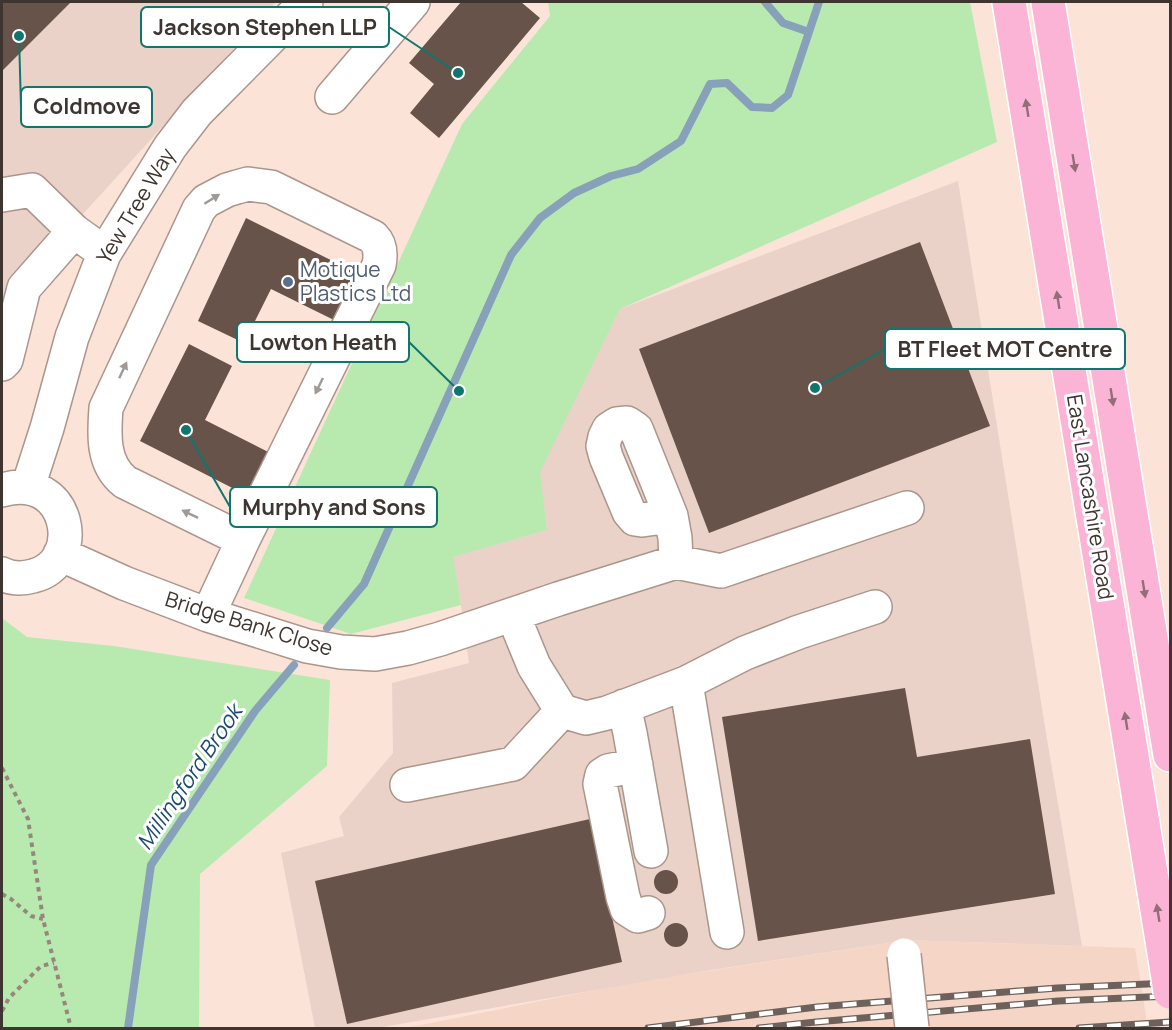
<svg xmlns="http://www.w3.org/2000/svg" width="1172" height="1030" font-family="Manrope,sans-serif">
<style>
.built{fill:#f5d6c6}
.industrial{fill:#ead2c9}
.green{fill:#b8eab0}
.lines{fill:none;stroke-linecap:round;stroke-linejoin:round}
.stream{stroke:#88a1ba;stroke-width:8}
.building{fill:#675349}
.minor-casing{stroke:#ac958a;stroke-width:36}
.highway-casing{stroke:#fff;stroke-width:36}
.path{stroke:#96867e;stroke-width:4;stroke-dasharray:4.5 4.5;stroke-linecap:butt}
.minor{stroke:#fff;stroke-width:33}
.highway{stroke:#fbb4d5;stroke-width:33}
.rail-casing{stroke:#6e615b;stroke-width:7}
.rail{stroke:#fff;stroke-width:4.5;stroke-dasharray:14;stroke-linecap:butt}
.minor-bridge-casing{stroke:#ac958a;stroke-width:36;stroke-linecap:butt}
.highway-bridge-casing{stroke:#fff;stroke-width:36;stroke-linecap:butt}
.minor-bridge{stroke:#fff;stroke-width:33}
.highway-bridge{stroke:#fbb4d5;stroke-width:33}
.oneway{fill:#936e7a}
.oneway2{fill:#9e9a98}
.service-dot{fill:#5c6f8a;stroke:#fff;stroke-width:2}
.labels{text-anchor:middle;stroke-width:6;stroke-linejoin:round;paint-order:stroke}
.street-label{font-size:21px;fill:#3e3530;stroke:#fff}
.service-label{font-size:21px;fill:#4e5e75;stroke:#fff;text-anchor:start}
.water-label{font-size:22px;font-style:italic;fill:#194a73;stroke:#fff}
.leader{fill:none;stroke:#0f766e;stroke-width:2}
.callout-dot{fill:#0f766e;stroke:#fff;stroke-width:2}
.callout{fill:#fff;stroke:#0f766e;stroke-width:2}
.callout-label{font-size:22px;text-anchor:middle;font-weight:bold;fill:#3e3530}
</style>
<rect width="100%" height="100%" fill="#fbe3d8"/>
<path class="built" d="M907 940 1135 948 1148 1028H406L636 982Z"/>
<path class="industrial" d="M2 2H276L2 303Z
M958 181 1045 727 1082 946 907 940 711 970 377 1028H315L281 853 344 836 339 817 393 753 392 683 469 663 461 605 452 557 547 530 539 472 620 309Z"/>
<path class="green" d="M548 2H970L997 142 620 309 540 472 547 530 453 557 461 605 351 634 244 598 462 124 550 16Z
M2 618 27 637 114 646 330 680 327 766 200 874 199 1028H2Z"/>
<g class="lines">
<path class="stream" d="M765 2 783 23 809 32
M327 628 364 584 511 255 540 218 574 193 611 176 638 169 681 141 710 84 727 83 752 107 772 108 788 95 819 2
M128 1028 151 865 255 711 294 665"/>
</g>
<path class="building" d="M2 2H71L2 71Z
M461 2H521L540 18 439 138 410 113 434 84 409 63Z
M246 218 363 276 340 323 271 289 244 343 198 321Z
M920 242 990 426 709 533 639 349Z
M189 344 232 366 205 420 276 456 254 499 140 441Z
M905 688 917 757 1030 739 1055 894 758 941 722 717Z
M590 819 622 962 347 1024 315 881Z
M654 882a12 12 0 1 1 24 0a12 12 0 1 1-24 0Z
M664 935a12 12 0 1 1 24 0a12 12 0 1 1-24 0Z"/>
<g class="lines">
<g class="minor-casing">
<path id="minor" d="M332 97 413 2
M2 195 32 190 74 231 92 244
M2 364 6 360 24 288 74 231
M28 487 47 428 72 337 104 254 170 147 197 112 306 2
M2 490C70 470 87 563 33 576 22 579 12 579 2 574
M671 516 642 520 635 519 629 512 606 457 603 446 605 437 609 429 617 424 627 423 636 429 671 516 675 538 676 562
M60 554 124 583 208 615 307 646 341 652 375 654 408 648 440 639 558 599 676 562 721 571 907 508
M208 615 243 540 379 265C381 255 381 245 373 237L271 187 248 184 237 187 227 190 206 201 199 209 106 408C104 434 102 464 125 482L243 540
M513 615 534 666 562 711 586 718 607 713 686 683 745 653 799 632 875 607
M686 683 727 932
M624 706 630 733 651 851
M636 765 608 771 602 775 600 784 623 897 627 909 638 916 648 913
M407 785 513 764 562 711"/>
</g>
<g class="highway-casing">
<path id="highway" d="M1009 2 1167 971
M1048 2 1170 755"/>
</g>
<path class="path" d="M2 768 28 819 43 919 71 1028
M2 894 11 899 31 916 43 919
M2 1011 9 998 41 966 54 963"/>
<use href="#minor" class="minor"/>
<use href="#highway" class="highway"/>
<g class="rail-casing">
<path id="rail" d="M648 1028 817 1007 1057 988 1170 983
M759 1028 816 1022 1058 1001 1170 996
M1079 1028 1170 1022"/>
</g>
<use href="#rail" class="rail"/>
<g class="minor-bridge-casing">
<path id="minor-bridge" d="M904 955 912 1028"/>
</g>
<g class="highway-bridge-casing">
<path id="highway-bridge" d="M1167 971 1170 992"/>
</g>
<use href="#minor-bridge" class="minor-bridge"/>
<use href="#highway-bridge" class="highway-bridge"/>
</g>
<defs><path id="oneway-solid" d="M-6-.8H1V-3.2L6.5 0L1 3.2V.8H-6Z" transform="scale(1.5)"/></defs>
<g class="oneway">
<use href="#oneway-solid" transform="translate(1027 108) rotate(-99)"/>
<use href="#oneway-solid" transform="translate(1074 163) rotate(81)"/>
<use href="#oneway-solid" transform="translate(1058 300) rotate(-99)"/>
<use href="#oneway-solid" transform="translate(1112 397) rotate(81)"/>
<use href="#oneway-solid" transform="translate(1144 589) rotate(81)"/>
<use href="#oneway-solid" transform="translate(1126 721) rotate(-99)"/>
<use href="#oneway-solid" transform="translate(1158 913) rotate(-99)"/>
</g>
<g class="oneway2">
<use href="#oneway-solid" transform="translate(212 199) rotate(-32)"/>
<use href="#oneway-solid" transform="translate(123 370) rotate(-65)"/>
<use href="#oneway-solid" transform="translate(319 386) rotate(116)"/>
<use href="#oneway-solid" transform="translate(190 514) rotate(-154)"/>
</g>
<circle class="service-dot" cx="288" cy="282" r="6"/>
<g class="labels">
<g class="street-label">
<text transform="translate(136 206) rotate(-59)" y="7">Yew Tree Way</text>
<text transform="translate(1090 497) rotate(81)" y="7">East Lancashire Road</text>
<text transform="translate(249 624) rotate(17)" y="7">Bridge Bank Close</text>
</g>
<g class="service-label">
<text x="300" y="277">Motique<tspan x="300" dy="24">Plastics Ltd</tspan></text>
</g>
<g class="water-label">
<text transform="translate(189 777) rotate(-56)" y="8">Millingford Brook</text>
</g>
</g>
<path class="leader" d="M458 73L389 27M19 36L21 107M459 391L409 342M815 388L885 349M186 430L230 507"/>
<g class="callout-dot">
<circle cx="458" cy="73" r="6"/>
<circle cx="19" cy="36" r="6"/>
<circle cx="459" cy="391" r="6"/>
<circle cx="815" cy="388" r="6"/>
<circle cx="186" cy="430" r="6"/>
</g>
<g class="callout">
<rect x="141" y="7" width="248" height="40" rx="6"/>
<rect x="21" y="87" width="131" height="40" rx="6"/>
<rect x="237" y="322" width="172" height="40" rx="6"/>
<rect x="885" y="329" width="240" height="40" rx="6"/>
<rect x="230" y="487" width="207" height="40" rx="6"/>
</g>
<g class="callout-label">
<text x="265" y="35">Jackson Stephen LLP</text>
<text x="87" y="114">Coldmove</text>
<text x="323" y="350">Lowton Heath</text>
<text x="1005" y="357">BT Fleet MOT Centre</text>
<text x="334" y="515">Murphy and Sons</text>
</g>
<rect width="1172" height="1030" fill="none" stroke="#3e3530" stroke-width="6"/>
</svg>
